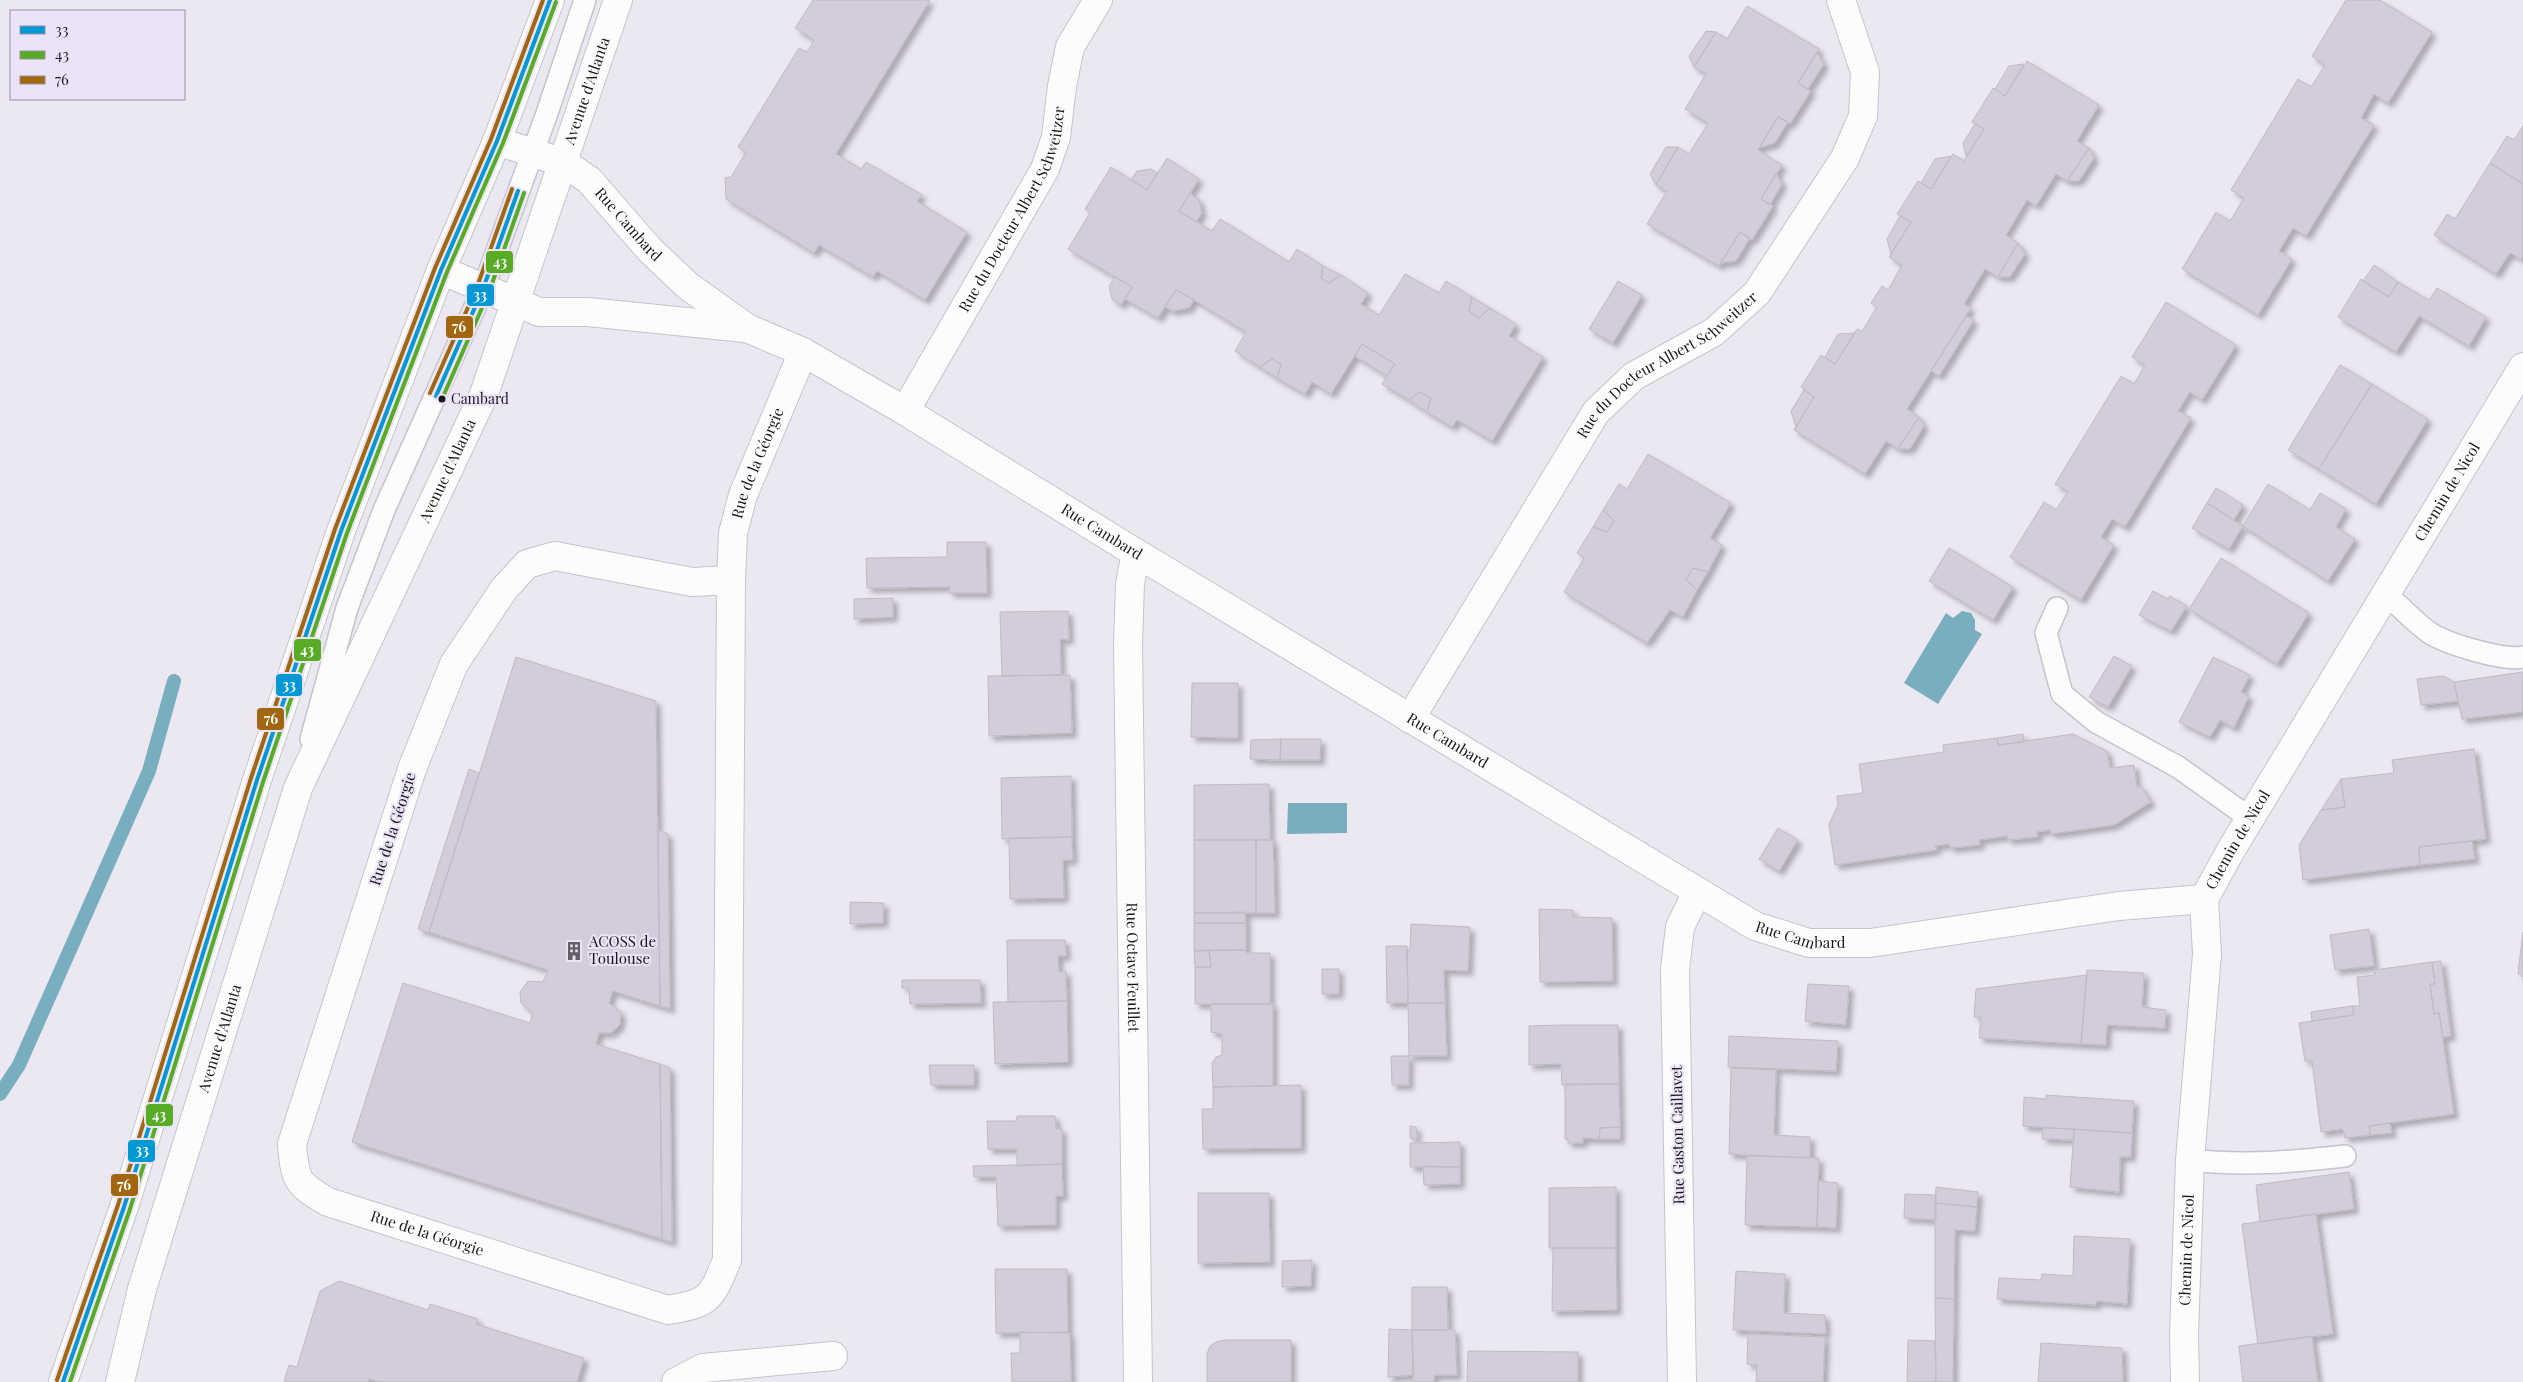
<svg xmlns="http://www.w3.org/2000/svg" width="2523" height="1382" font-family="'Playfair Display',serif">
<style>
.water{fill:#78aebf}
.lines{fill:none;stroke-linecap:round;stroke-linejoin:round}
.stream{stroke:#78aebf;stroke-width:14}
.building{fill:#d3ccdb;stroke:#bebbc2;filter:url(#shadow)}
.service-casing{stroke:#c6c3cb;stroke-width:24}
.minor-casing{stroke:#c6c3cb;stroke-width:30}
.secondary-casing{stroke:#c6c3cb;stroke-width:30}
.service{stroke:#fcfcfd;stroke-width:21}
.minor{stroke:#fcfcfd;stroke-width:28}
.secondary{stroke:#fcfcfd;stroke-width:28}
.bus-1-casing{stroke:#ebe3f7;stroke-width:8}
.bus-2-casing{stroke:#ebe3f7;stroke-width:8}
.bus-3-casing{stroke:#ebe3f7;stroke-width:8}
.bus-1{stroke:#0098d4;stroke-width:4}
.bus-2{stroke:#58ac25;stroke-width:4}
.bus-3{stroke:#a0670f;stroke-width:4}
.bus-dot{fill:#18151c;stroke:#ebe3f7;stroke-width:2}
.labels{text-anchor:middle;stroke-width:4;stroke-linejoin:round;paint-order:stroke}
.bus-label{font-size:14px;fill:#18151c;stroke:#ebe3f7;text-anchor:start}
.street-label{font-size:15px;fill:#18151c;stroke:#ebe3f7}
.poi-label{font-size:15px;fill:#18151c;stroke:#ebe3f7;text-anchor:start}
.line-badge{stroke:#ebe3f7;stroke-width:2}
.badge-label{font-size:14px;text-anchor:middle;font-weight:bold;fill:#fff}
</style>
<defs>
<filter id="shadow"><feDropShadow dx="4.5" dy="4.5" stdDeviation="2.5" flood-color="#0004"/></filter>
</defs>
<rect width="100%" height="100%" fill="#ece8f2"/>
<path class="water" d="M1962 611 1971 613 1975 620V630L1982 634 1938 704 1904 683 1946 613 1953 618Z
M1288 803H1347V833L1287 834Z"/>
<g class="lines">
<path class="stream" d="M0 1094 19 1065 149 771 174 681"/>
</g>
<path class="building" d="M813 0H930L836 154 861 169 866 162 922 195 917 201 967 232 925 300 877 271 873 277 819 245 814 253 726 199 725 178 731 177 746 152 738 147 799 48 807 52 814 40 795 28Z
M2346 0H2380L2432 32 2388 103 2374 94 2361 118 2374 125 2306 236 2293 228 2279 251 2292 259 2258 315 2182 269 2216 212 2230 221 2244 198 2231 190 2298 79 2311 87 2325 65 2312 56Z
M1747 6 1819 49 1798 83 1811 91 1790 124 1778 117 1758 150 1782 165 1761 199 1773 206 1752 240 1740 232 1719 266 1647 224 1667 191 1656 185 1678 147 1689 154 1708 123 1685 109 1706 74 1694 67 1716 32 1727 39Z
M1706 31 1716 32 1694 67 1689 56Z
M1817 53 1824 64 1808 89 1798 83Z
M2027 61 2099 105 2077 141 2089 148 2067 181 2056 174 2036 206 2027 200 2006 235 2018 243 1998 277 1985 269 1964 304 1971 308 1907 409 1919 417 1898 449 1886 441 1865 474 1794 430 1814 397 1801 387 1821 355 1835 364 1857 329 1862 331 1877 307 1871 303 1882 286 1888 290 1902 265 1889 257 1911 222 1897 214 1918 181 1931 189 1953 154 1964 161 1984 129 1972 122 1993 88 2005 96Z
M2024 64 2005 96 1995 89 2009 66Z
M1778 117 1788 122 1775 143 1759 148Z
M1975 124 1984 129 1966 156 1963 143Z
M2523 126V184L2490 163 2507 136 2514 140Z
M1666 147H1678L1656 185 1650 174Z
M2089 148 2094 158 2079 181H2067Z
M1951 156 1931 189 1921 183 1935 159Z
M1167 158 1199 179 1179 211 1212 231 1220 219 1289 262 1297 249 1323 266 1321 278 1329 283 1341 275 1368 293 1361 304 1379 315 1405 274 1439 293 1446 281 1472 297 1469 311 1479 318 1490 308 1516 324 1509 336 1543 357 1492 441 1457 420 1452 427 1427 412 1431 398 1420 392 1409 400 1382 384 1395 364 1362 344 1331 394 1312 382 1305 394 1277 378 1281 364 1272 359 1260 367 1235 351 1246 332 1194 300 1176 290 1158 318 1125 299 1132 287 1068 249 1090 213 1085 209 1111 167 1147 190Z
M2490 163 2523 184V256L2521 259 2510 253 2496 274 2434 235 2447 214 2455 219Z
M1151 169 1157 173 1147 190 1131 180 1137 171Z
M1776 173 1782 184 1770 205 1761 199Z
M1190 193 1199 200 1202 213 1196 222 1179 211Z
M1900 216 1911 222 1891 254 1887 239Z
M1740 232 1750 238 1736 261 1721 263Z
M2018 243 2025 254 2010 277H1998Z
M2374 265 2398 282 2389 297 2363 281Z
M1323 266 1341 275 1329 283 1321 278Z
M1115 277 1132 287 1121 305 1112 299 1109 286Z
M2361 279 2389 297 2398 282 2429 300 2437 288 2486 317 2469 346 2419 316 2396 352 2338 317Z
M1618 281 1642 295 1613 343 1589 329Z
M1176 290 1194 300 1189 308 1173 311 1165 307Z
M1472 297 1490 308 1479 318 1469 311Z
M2166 302 2236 345 2202 400 2190 392 2178 411 2191 418 2125 527 2112 519 2101 537 2114 545 2081 600 2010 557 2044 502 2056 510 2068 491 2055 484 2121 376 2134 384 2145 365 2132 357Z
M1966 316 1974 320 1939 376 1931 371Z
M1855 333 1835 364 1825 357 1838 334Z
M1362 344 1395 364 1387 376 1355 356Z
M1272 359 1281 364 1277 378 1260 367Z
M2340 365 2372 384 2319 469 2288 450Z
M2372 384 2428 419 2376 504 2319 469Z
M1804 390 1814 397 1796 427 1791 411Z
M1420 392 1431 398 1427 412 1409 400Z
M1919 417 1924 426 1910 449H1898Z
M1648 454 1731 503 1710 538 1722 545 1708 572 1693 568 1686 580 1697 590 1683 617 1670 610 1647 643 1564 592 1584 558 1577 553 1593 527 1607 532 1614 520 1603 510 1619 484 1627 489Z
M2268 484 2310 510 2320 493 2346 509 2336 527 2355 539 2328 581 2243 526Z
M2216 488 2243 505 2234 520 2207 503Z
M2207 503 2243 526 2229 549 2192 528Z
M1603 510 1614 520 1607 532 1593 527Z
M947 542H986L987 593H949L950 587 867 588 866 558 947 557Z
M1949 548 2013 587 1993 620 1929 581Z
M2221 558 2309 613 2277 664 2189 609Z
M1693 568 1708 572 1697 590 1686 580Z
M2153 591 2168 599 2170 596 2187 606 2171 631 2139 615Z
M893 598V617L854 619V599Z
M1068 611 1069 640 1060 639 1061 675 1002 676 1000 612Z
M2114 656 2132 666 2108 707 2089 697Z
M516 657 656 701 660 1006 613 991 609 1003 621 1012 620 1025 611 1033H599L596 1044 660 1064 662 1239 352 1142 403 983 530 1023 533 1013 521 1003 520 992 528 981 543 982 548 970 429 932Z
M2213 657 2250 675 2241 692 2249 696 2234 728 2220 720 2210 737 2179 722Z
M2523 672V712L2462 719 2454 682Z
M1070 675 1072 733 989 736 988 676Z
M2444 676 2454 682 2458 701 2421 705 2417 679Z
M1192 683H1238V738L1191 737Z
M2023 734 2024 742 1998 745 1997 738Z
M2073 734 2107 751 2110 768 2134 765 2137 787 2141 786 2151 802 2114 825 2051 834 2050 830 2037 832 2038 837 2008 840 2007 836 1979 840 1980 845 1950 848 1949 844 1935 846 1937 850 1835 865 1829 824 1838 805 1837 796 1863 793 1859 764 1944 752 1943 745 1997 738 1998 745Z
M1281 739H1321L1320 760H1280Z
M1281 739 1280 760 1250 759 1251 740Z
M2474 749 2486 839 2419 847 2420 865 2303 880 2299 845 2321 810 2345 807 2341 779 2394 773 2392 760Z
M469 769 479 773 429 932 418 929Z
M1071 776 1072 837 1002 839 1001 778Z
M2341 779 2345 807 2321 810Z
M1269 784 1270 840H1194V785Z
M1778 828 1798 840 1779 871 1759 859Z
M658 830 668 834 670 1009 660 1006Z
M1072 837 1073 860H1063L1064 898 1010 899 1009 838Z
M1194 840H1256V913H1194Z
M1256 840H1273L1275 913H1256Z
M2472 841 2475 859 2420 865 2419 847Z
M850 902 884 903 883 923 850 924Z
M1539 909 1573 910V917L1612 918 1613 981 1540 982Z
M1245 912 1246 923H1194V913Z
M1194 923H1246V950L1194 951Z
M1411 924 1470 927 1468 971 1444 970 1445 1003H1408L1407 950H1410Z
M2369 929 2374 966 2335 970 2330 935Z
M2523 932V977L2518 973Z
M1007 940H1065L1066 956H1058L1059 972 1066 971 1067 1001 1008 1002Z
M1386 946H1407L1408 1003H1387Z
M1209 950 1211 967H1195L1194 951Z
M1209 950H1246L1247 953H1270V1004H1195V967H1211Z
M2441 961 2451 1036 2443 1037 2439 1013 2434 1014 2430 984H2435L2432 962Z
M2432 962 2435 984H2430L2434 1014 2439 1013 2454 1114 2369 1126 2370 1135 2345 1138 2343 1129 2321 1132 2312 1061H2305L2299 1023 2354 1015 2352 1006H2360L2357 977 2375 975 2374 970Z
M1322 969H1339V994H1322Z
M2087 970 2144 973 2142 1007 2166 1010 2165 1028 2107 1025 2106 1045 2081 1044Z
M2087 975 2081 1044 1979 1038 1981 1017H1974L1976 989Z
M902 980H980L981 1003 910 1004 909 988H902Z
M1808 984 1849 986 1846 1025 1805 1021Z
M1067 1001 1068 1062 995 1064 993 1002Z
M1408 1003H1445L1447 1056H1409Z
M1211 1004H1273V1086L1213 1087 1212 1063 1216 1057 1222 1055V1034L1211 1032Z
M2352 1006 2354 1015 2312 1021 2311 1012Z
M1562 1025H1618L1619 1084 1562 1085 1561 1064 1529 1065V1026Z
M1729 1036 1838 1041 1836 1071 1728 1067Z
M1391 1056H1409V1085H1392Z
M660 1064 670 1068 672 1242 662 1239Z
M929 1065H974V1085H931Z
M1731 1068 1776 1070 1774 1135 1810 1137V1158L1729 1154Z
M1565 1084H1619L1620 1127 1600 1128 1599 1139 1583 1138V1143H1568V1139H1565Z
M1301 1085V1148L1203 1149 1202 1109H1213V1087Z
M2046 1095 2134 1101 2132 1133 2023 1126 2024 1097 2046 1099Z
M1017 1116H1055L1056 1128 1062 1129V1164L1017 1166V1149H988L987 1121H1016Z
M2390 1123 2392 1133 2370 1135 2369 1126Z
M1410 1126 1416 1127 1417 1139 1410 1138Z
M1620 1127V1139H1599L1600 1128Z
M2043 1128 2074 1129V1140L2042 1139Z
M2074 1129 2132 1133 2131 1157H2120L2119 1192 2070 1187Z
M1460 1142V1167H1410V1143Z
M1747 1156 1819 1158 1817 1227 1745 1225Z
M1062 1164 1063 1196H1056V1225L998 1226 996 1177H974L973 1166Z
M1423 1166 1460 1167V1184L1424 1185Z
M2349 1172 2354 1209 2260 1222 2256 1185Z
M1818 1181 1838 1183 1836 1228 1817 1227Z
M1616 1187V1248H1549V1188Z
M1936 1187 1978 1192 1977 1207 1935 1203Z
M1198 1193H1269L1270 1262 1198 1263Z
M1905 1194 1936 1195V1220L1904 1218Z
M1935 1203 1977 1207 1975 1231 1955 1230 1954 1299 1935 1298Z
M2316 1214 2333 1334 2258 1344 2242 1224Z
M2074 1236 2130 1239 2127 1304 2097 1301 2096 1305 1997 1299 1999 1278 2041 1280 2042 1274 2073 1276Z
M1553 1248H1616L1617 1310 1552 1311Z
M1312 1260 1311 1286 1282 1287V1261Z
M995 1269H1067L1068 1332 996 1333Z
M1736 1271 1785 1274 1784 1313 1825 1315 1826 1334 1733 1330Z
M339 1281 428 1310 430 1304 478 1319 476 1324 584 1358 577 1382H380L369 1379 368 1382H284L289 1365 297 1367 320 1291Z
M1412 1287H1447L1448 1330H1412Z
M1935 1298 1954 1299 1953 1382H1936Z
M1389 1329 1412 1330 1414 1375 1388 1377Z
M1412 1330H1455L1457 1375H1434V1382H1413Z
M1020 1332 1070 1333 1071 1382H1012L1011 1353H1020Z
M1748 1334 1825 1337 1823 1382H1756L1757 1365 1747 1364Z
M2312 1336 2318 1382H2243L2239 1346Z
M1225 1340H1291V1382H1207V1354L1210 1346 1216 1342Z
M1908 1340 1935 1341 1936 1382H1907Z
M2041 1343 2122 1348 2123 1382H2038Z
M1468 1351 1578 1352V1382H1467Z"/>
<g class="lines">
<g class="service-casing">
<path id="service" d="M2386 594C2401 607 2414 622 2430 633 2447 644 2503 661 2523 657
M2057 608 2046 633 2062 694 2096 722 2178 767 2251 819
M311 739 347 608 384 510 483 289 546 116 585 0
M2190 1160C2244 1166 2292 1162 2345 1156"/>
</g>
<g class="minor-casing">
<g id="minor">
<path id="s1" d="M497 141 564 163 589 180 650 250 688 286 747 328 803 352 905 411 1136 553 1755 926 1809 943H1870L2119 906 2204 899"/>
<path d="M441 270 539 312H588L745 328"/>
<path id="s2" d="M905 411 1045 169 1056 137 1062 86 1070 47 1098 0"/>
<path id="s3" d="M1136 553 1130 583 1128 645 1138 1382"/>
<path id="s4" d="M731 580 692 582 555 556 527 564 504 589 454 664 412 769 292 1144C295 1181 297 1184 328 1202L668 1310C710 1303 711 1299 727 1260L731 580 733 533 743 495 803 352"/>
<path id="s5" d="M1410 719 1596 412 1634 376 1714 332 1757 293 1845 158 1863 116 1865 72 1841 0"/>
<path d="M676 1382 703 1368 833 1356"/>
<path d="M1682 1382 1675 969 1680 927 1697 892"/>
<path id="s6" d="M2185 1382 2184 1335 2190 1160 2207 954 2204 899 2231 850 2523 367"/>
</g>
</g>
<g class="secondary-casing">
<g id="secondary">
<path d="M63 1382 124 1207 257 780 341 531 441 270 497 141 550 0"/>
<path id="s7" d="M120 1382 142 1289 298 788 484 394 618 0"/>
</g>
</g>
<use href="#service" class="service"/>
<use href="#minor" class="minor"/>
<use href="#secondary" class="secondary"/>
<g class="bus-1-casing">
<path id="bus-1" d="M436 396 483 289 518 191
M63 1382 124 1207 257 780 341 531 441 270 497 141 550 0"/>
</g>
<g class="bus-2-casing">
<path id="bus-2" d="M442 399 489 292 524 193
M70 1382 130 1209 263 782 347 533 447 272 503 143 556 2"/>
</g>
<g class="bus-3-casing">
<path id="bus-3" d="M430 393 477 287 512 189
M57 1380 118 1205 251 778 335 529 435 268 491 139 543 0"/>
</g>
<use href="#bus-1" class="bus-1"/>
<use href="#bus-2" class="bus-2"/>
<use href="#bus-3" class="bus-3"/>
</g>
<defs>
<g id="building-bare" transform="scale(1.5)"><path d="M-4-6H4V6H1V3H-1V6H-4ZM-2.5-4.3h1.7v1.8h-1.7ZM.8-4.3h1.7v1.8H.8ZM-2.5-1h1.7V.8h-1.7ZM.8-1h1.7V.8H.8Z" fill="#625f67" stroke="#ebe3f7" stroke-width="2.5" paint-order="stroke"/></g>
</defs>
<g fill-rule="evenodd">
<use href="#building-bare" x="574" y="951"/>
</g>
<circle class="bus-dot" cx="442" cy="399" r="4.5"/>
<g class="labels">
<g class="bus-label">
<text x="451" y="404">Cambard</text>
</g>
<g class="street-label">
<text dy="5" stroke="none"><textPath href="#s7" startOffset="1376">Avenue d'Atlanta</textPath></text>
<text dy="5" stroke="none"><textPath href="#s2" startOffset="230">Rue du Docteur Albert Schweitzer</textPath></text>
<text dy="5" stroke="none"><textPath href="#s1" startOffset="160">Rue Cambard</textPath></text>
<text dy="5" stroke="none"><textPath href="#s5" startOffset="444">Rue du Docteur Albert Schweitzer</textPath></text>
<text dy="5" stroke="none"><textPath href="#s4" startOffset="2154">Rue de la Géorgie</textPath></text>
<text dy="5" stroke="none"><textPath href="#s7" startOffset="971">Avenue d'Atlanta</textPath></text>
<text dy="5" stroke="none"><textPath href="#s6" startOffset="958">Chemin de Nicol</textPath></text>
<text dy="5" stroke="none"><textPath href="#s1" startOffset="728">Rue Cambard</textPath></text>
<text dy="5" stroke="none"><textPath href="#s1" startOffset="1132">Rue Cambard</textPath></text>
<text transform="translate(393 829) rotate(-72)" y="5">Rue de la Géorgie</text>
<text dy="5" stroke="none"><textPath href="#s6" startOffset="552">Chemin de Nicol</textPath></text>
<text dy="5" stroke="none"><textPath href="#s1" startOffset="1538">Rue Cambard</textPath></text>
<text dy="5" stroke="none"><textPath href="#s3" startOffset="415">Rue Octave Feuillet</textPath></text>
<text dy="5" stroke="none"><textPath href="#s7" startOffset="358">Avenue d'Atlanta</textPath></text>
<text transform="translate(1678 1135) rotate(-91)" y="5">Rue Gaston Caillavet</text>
<text dy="5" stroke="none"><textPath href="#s4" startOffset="1016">Rue de la Géorgie</textPath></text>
<text dy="5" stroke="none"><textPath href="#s6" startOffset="132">Chemin de Nicol</textPath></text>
</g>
<g class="poi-label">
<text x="589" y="947">ACOSS de<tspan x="589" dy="17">Toulouse</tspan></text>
</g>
</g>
<g class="line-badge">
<rect x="485" y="250" width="29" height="24" rx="5" fill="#58ac25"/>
<rect x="466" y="283" width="29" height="24" rx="5" fill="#0098d4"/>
<rect x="445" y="315" width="29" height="24" rx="5" fill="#a0670f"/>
<rect x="293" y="638" width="29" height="24" rx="5" fill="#58ac25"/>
<rect x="275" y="673" width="28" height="24" rx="5" fill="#0098d4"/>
<rect x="256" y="707" width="29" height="24" rx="5" fill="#a0670f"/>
<rect x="145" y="1103" width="29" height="24" rx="5" fill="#58ac25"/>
<rect x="127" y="1139" width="29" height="24" rx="5" fill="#0098d4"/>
<rect x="110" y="1173" width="29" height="24" rx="5" fill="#a0670f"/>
</g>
<g class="badge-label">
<text x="500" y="267">43</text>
<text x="480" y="300">33</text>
<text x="459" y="332">76</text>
<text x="307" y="655">43</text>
<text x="289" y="690">33</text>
<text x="271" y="724">76</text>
<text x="159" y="1120">43</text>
<text x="142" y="1155">33</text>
<text x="124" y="1190">76</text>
</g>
<rect x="10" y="10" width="175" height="90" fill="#ebe3f7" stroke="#97919f"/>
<rect x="20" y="26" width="25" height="8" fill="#0098d4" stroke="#97919f"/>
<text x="55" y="35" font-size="15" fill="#18151c">33</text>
<rect x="20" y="51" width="25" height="8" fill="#58ac25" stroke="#97919f"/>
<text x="55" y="60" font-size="15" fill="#18151c">43</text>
<rect x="20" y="76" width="25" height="8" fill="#a0670f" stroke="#97919f"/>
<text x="55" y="85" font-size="15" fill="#18151c">76</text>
</svg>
